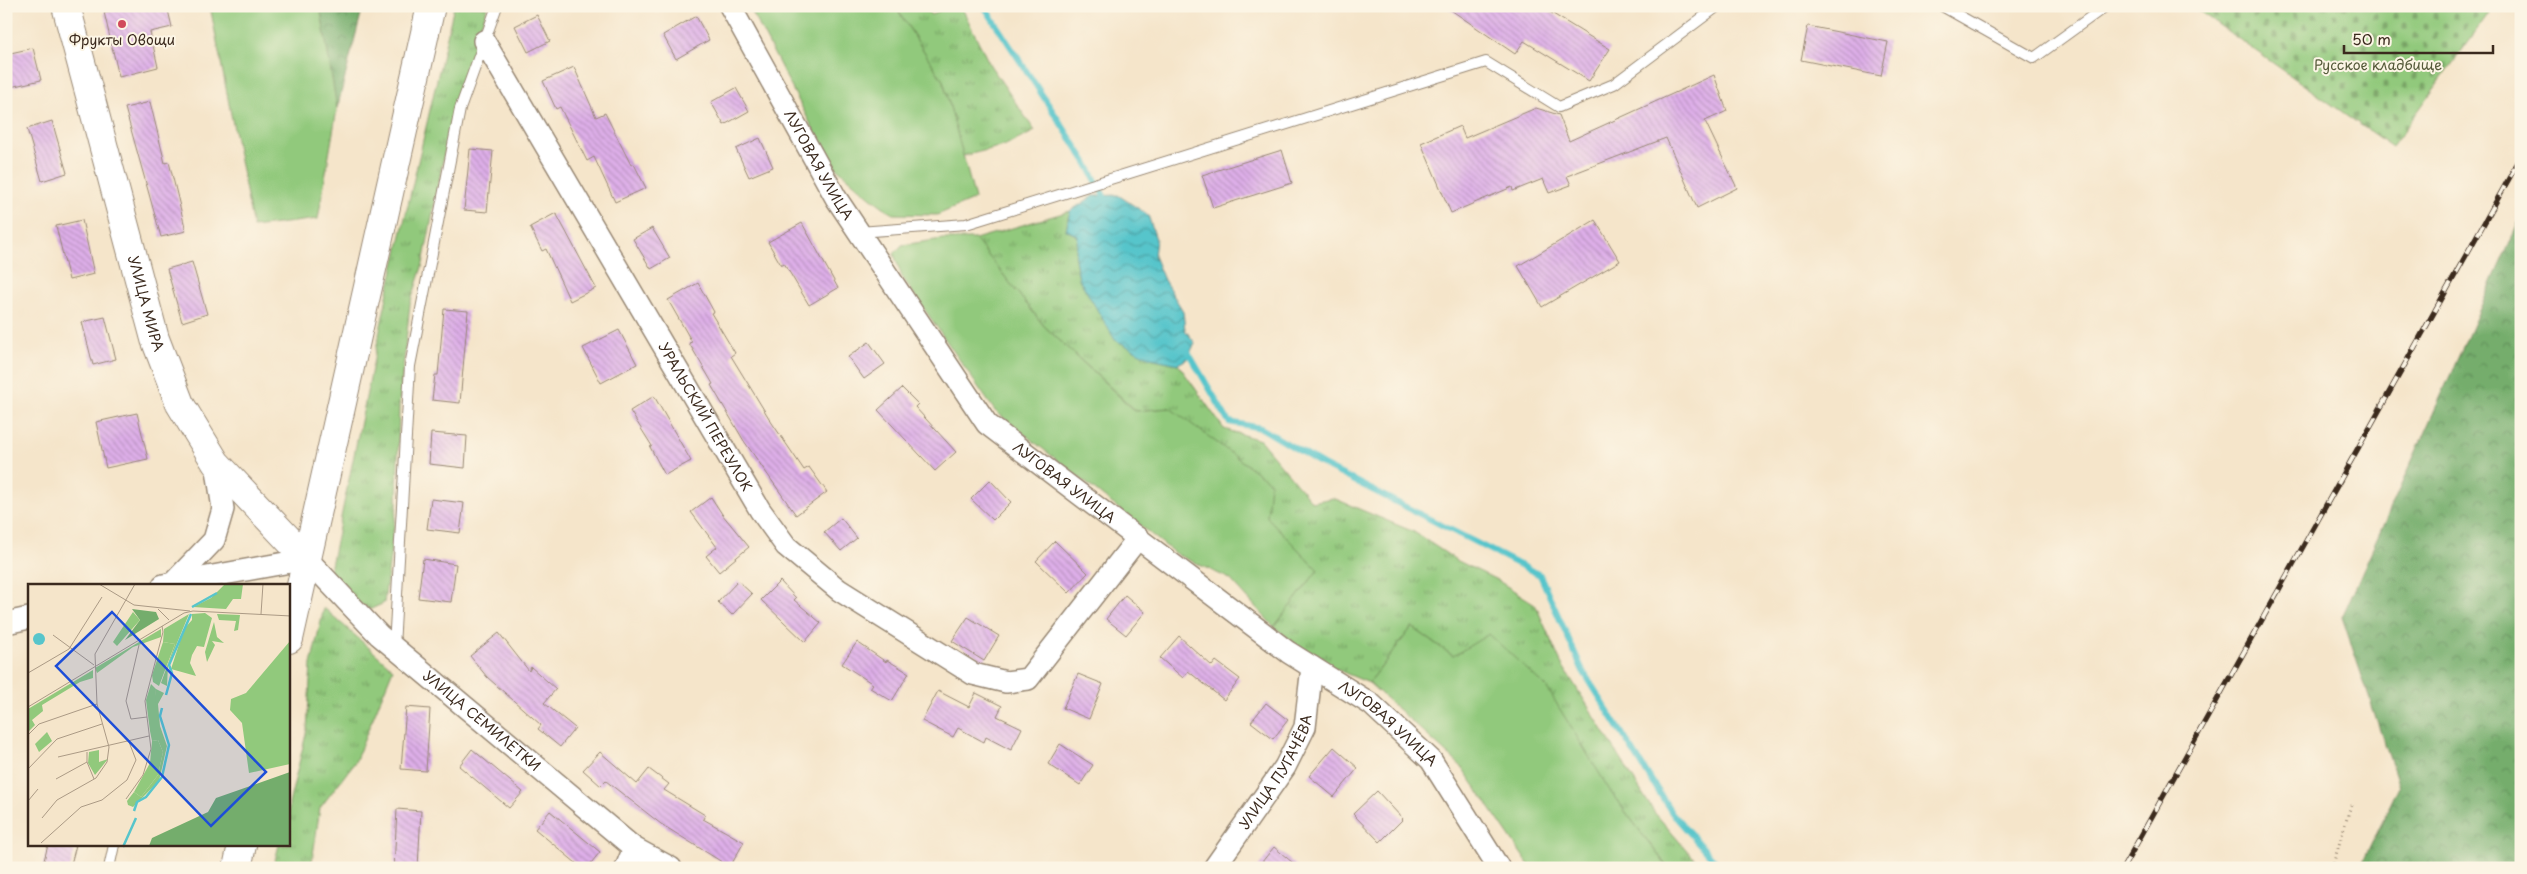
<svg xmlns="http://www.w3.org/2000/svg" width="2527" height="874" font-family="'Playpen Sans',sans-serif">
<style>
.grass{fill:url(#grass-tufts);stroke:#667a4d}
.forest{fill:url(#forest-crowns);stroke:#586c45}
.cemetery{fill:url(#cemetery-stones);stroke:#667a4d}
.garden{fill:#91c97c;stroke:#667a4d}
.water{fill:url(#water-waves);stroke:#497874}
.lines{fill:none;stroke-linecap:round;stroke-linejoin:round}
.stream{stroke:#57c5cb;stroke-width:6}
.building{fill:url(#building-back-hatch)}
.lane-casing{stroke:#988874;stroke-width:12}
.street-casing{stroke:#988874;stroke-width:24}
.secondary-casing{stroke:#988874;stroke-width:30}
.primary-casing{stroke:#988874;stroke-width:30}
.path{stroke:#988874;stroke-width:3;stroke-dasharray:1 4;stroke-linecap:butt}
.lane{stroke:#fff;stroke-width:10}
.street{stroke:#fff;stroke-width:21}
.secondary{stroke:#fff;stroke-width:28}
.primary{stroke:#fff;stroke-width:28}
.rail-casing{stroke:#3b2a1e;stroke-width:5.5}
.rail{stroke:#fcf5e5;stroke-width:4;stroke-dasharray:11;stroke-linecap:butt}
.poi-dot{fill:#d1495b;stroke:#fcf5e5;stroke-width:2}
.labels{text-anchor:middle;stroke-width:4;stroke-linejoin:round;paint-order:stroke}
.poi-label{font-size:14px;fill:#3b2a1e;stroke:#fcf5e5}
.park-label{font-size:14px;fill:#555a3a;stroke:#fcf5e5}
.street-label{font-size:14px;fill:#3b2a1e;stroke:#fcf5e5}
.inset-river{fill:none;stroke:#57c5cb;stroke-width:2.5}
.inset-road{fill:none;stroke:#ab9a85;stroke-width:1}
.view{fill:#1d4ed8;fill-opacity:0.15;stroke:#1d4ed8;stroke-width:2.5}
.inset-edge{fill:none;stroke:#3b2a1e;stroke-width:2.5}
</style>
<defs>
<pattern id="grass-tufts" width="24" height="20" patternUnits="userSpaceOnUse" patternTransform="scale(1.25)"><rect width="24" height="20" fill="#91c97c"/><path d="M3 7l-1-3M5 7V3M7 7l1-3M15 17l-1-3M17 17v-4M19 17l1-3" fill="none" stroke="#78a365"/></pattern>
<pattern id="forest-crowns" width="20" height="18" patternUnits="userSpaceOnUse" patternTransform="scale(1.25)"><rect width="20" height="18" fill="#74ad6c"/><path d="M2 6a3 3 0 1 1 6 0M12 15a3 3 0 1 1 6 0" fill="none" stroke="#608d58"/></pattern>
<pattern id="cemetery-stones" width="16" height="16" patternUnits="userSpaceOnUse" patternTransform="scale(1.25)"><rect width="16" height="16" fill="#91c97c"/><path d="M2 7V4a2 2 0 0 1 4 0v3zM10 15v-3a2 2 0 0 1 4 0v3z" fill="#78a365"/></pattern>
<pattern id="water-waves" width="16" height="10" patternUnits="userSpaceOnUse" patternTransform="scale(1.25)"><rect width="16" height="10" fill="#57c5cb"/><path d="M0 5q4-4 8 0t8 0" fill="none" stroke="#49a0a4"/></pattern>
<pattern id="building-back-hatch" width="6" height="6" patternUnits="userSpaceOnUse" patternTransform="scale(1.25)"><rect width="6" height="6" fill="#deafe9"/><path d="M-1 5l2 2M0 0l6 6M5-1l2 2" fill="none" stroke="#b58fbc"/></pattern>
</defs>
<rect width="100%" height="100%" fill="#fcf5e5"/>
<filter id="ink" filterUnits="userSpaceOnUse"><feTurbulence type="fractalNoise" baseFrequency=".02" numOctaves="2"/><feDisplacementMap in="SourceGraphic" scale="10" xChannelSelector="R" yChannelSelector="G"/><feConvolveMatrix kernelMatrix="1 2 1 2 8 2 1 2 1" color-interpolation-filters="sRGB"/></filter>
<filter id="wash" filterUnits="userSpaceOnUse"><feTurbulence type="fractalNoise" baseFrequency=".0096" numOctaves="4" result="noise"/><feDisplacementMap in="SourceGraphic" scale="20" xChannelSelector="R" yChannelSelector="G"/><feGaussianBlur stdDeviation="1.12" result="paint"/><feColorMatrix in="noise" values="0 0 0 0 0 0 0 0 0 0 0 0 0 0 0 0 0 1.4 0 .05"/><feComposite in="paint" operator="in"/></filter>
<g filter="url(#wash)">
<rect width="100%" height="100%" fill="#f5e5ca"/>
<path class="grass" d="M454 6H488L454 103 423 264 410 304 399 405 397 504 384 603 369 610 328 580 389 287Z
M895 6H924L931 15 949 6H961L990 65 1035 131 1007 145 963 156 943 81Z
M1070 211 1066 230 1078 236 1075 259 1079 279 1094 303 1150 358 1178 364 1224 429 1260 440 1312 502 1333 498 1414 532 1456 560 1497 580 1535 604 1561 663 1654 812 1702 868H1668L1612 794 1453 656 1412 627 1369 683 1316 661 1274 627 1318 570 1266 517 1170 408 1136 411 1044 326 975 239Z
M324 608 393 669 355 762 320 808 311 868H273L279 845H289V804L307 730 311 664Z"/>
<path class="forest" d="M320 6H363L337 109Z
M2521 217V868H2360L2399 786 2342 617Z"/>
<path class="cemetery" d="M2192 6H2494L2392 147Z"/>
<path class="garden" d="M210 6H320L337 109 318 219 253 227Z
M749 6H895L943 81 975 199 937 215 893 214 870 197 831 163Z
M942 239H975L1044 326 1135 411 1170 408 1270 482 1267 517 1318 570 1274 627 1230 579 1176 554 995 411 902 277 894 254 902 245Z
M1412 627 1453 656 1489 634 1547 688 1612 794 1668 868H1531L1461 766 1369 683Z"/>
<path class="water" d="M1118 195 1148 215 1156 239 1154 256 1164 280 1183 311 1185 330 1195 343 1187 359 1178 364 1150 358 1115 340 1079 279 1075 259 1078 236 1066 230 1070 211 1093 196Z"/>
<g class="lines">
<path class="stream" d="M984 6 1086 162 1107 202
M1185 347 1229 422 1261 428 1325 466 1540 575 1583 671 1672 813 1721 868"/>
</g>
<g id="blocks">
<path class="building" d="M129 6H167L172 27 150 32 158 67 119 77 104 12Z
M1445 6H1540L1610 49 1589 81 1524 41 1515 54Z
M537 15 550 41 528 52 515 26Z
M696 16 709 40 676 59 663 35Z
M1808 26 1888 42 1881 76 1801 60Z
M33 48 41 80 6 88V54Z
M574 67 596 117 605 113 631 165 634 164 646 188 615 202 594 157 587 161 560 107 556 109 543 81Z
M1714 75 1727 111 1705 121 1737 188 1697 208 1666 138 1567 176 1571 185 1549 193 1543 179 1513 191 1512 187 1451 213 1421 143 1460 126 1465 138 1536 108 1559 115 1569 141Z
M736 88 749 111 724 125 711 102Z
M150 102 165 163 169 162 186 231 161 237 125 108Z
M52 121 67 173 42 181 27 129Z
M760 138 773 167 749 177 736 149Z
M470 149 493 151 487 212 464 210Z
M1282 150 1292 183 1213 208 1202 175Z
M556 213 596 288 570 301 546 249 542 251 530 227Z
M82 220 94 274 69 280 56 226Z
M1595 220 1620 261 1542 307 1518 266Z
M802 223 838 288 809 305 784 263 781 265 768 242Z
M652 228 670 258 651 269 633 239Z
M192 262 207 314 182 322 167 269Z
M698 283 714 312 711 313 735 353 731 356 772 423 804 470 809 467 827 492 796 515 744 441 711 385 713 384 689 343 692 342 668 300Z
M444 309 468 311 460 403 432 400 435 375H438Z
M105 317 116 359 93 365 82 322Z
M619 330 637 364 601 383 583 348Z
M869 342 885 364 864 379 848 357Z
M902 388 918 404 915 407 956 452 935 471 878 410Z
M654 396 691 461 665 475 650 447 652 446 630 411Z
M137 413 148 459 106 468 96 422Z
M431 433 467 436 465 468 429 464Z
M990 480 1011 502 993 520 971 499Z
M711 497 722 514 749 547 719 572 706 556 717 547 691 512Z
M431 499 464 503 460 533 427 529Z
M841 518 857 538 841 551 824 532Z
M1055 541 1088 573 1069 593 1036 561Z
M423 559 456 564 451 602 418 598Z
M738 581 752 594 732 615 718 602Z
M780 581 796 598 794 600 821 623 805 642 761 600Z
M1125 595 1145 612 1126 635 1106 619Z
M968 617 999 636 984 661 952 641Z
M499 633 529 671 531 667 556 689 544 703 575 728 560 747 538 729 541 725 487 677 470 656Z
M1179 636 1212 666 1216 661 1240 679 1224 700 1188 671 1183 678 1160 658Z
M857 642 886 662 887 660 909 673 892 701 870 688 873 684 842 664Z
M1078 674 1103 684 1089 719 1063 708Z
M938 691 969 707 976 693 1002 706 997 716 1022 728 1011 750 986 737 984 742 958 728 953 737 922 721Z
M1266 703 1288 720 1273 739 1251 722Z
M406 707 430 709 426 771 401 769Z
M1060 744 1093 765 1080 785 1048 764Z
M1334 747 1358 768 1334 797 1309 776Z
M472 749 523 792 509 808 459 766Z
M600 752 637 784 649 769 669 784 664 790 705 815 703 819 744 842 730 867 661 824 606 781 601 786 583 770Z
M1377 791 1403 819 1380 842 1353 814Z
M397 809 421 811 418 868H394Z
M550 811 600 852 587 868H582L535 829Z
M48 845H76L70 868H42Z
M1274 847 1299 868H1257Z"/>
</g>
</g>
<g filter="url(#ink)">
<use href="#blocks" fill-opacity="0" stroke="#988874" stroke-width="1"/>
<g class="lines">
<g class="lane-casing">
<path id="lane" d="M1942 6 2034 58 2106 6
M859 232 966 224 1486 62 1559 107 1614 84 1718 6
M394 647 410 366 460 109 497 6
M109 868 114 845"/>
</g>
<g class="street-casing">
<g id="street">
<path id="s1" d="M730 6 836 198 987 424 1288 652 1371 704 1431 760 1499 868"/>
<path id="s2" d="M484 41 760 510 786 546 839 590 973 674 1006 682 1028 679 1138 538"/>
<path d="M173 583 214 540 223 509 216 463"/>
<path id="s3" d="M163 585 307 559 379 635 634 848 671 868"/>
<path d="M6 623 29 618"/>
<path d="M626 868 634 848"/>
<path id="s4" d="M1214 868 1285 767 1305 727 1312 667"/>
</g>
</g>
<g class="secondary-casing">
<g id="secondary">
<path id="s5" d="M66 6 155 339 180 404 216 463 307 559"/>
</g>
</g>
<g class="primary-casing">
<path id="primary" d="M289 639 431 6
M237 868 242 845"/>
</g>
<path class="path" d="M2332 868 2351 805"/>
<use href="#lane" class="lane"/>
<use href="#street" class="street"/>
<use href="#secondary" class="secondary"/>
<use href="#primary" class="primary"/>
<g class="rail-casing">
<path id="rail" d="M2123 868 2521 157"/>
</g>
<use href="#rail" class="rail"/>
</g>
</g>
<circle class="poi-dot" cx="122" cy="24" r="5"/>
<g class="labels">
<g class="poi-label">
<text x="122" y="45">Фрукты Овощи</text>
</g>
<g class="park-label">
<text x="2378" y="70">Русское кладбище</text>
</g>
<g class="street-label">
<text dy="5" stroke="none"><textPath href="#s1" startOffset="182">ЛУГОВАЯ УЛИЦА</textPath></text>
<text dy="5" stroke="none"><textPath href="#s5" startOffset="308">УЛИЦА МИРА</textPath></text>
<text dy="5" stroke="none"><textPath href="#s2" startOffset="436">УРАЛЬСКИЙ ПЕРЕУЛОК</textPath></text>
<text dy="5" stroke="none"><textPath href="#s1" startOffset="588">ЛУГОВАЯ УЛИЦА</textPath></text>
<text dy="5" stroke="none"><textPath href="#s3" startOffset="385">УЛИЦА СЕМИЛЕТКИ</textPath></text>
<text dy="5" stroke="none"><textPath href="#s1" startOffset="992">ЛУГОВАЯ УЛИЦА</textPath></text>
<text dy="5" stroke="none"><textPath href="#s4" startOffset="115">УЛИЦА ПУГАЧЁВА</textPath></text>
</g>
</g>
<g transform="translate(28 584)">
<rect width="262" height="262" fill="#f5e5ca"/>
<path d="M197 0H215L213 15H205L198 25 165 23 183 14ZM161 30 140 81 139 102 133 99 147 60 135 58 136 45ZM164 30 177 29 184 34 176 63 169 62 164 71 162 79 168 92 143 85 156 45 164 36ZM189 30 212 31 210 46 206 47 208 37 191 36ZM186 38 189 53 196 59 184 57 187 61 179 78 177 68ZM133 45V53L105 63 69 89 67 84ZM65 86V94L52 98 14 121 15 127 4 136 7 141 0 148V125ZM128 105 136 109 130 120 132 142 139 162 131 197 105 223 100 221 99 217 106 208 113 213 130 191 135 168 130 156 124 157 122 147ZM19 148 24 157 11 168 7 160ZM71 166V178L80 175 67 191 60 179 61 168Z" fill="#91c97c"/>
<path d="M104 25 128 28 131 35 97 56 112 36ZM262 188V262H121L124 254 180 228 188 214Z" fill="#74ad6c"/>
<path d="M262 57V180L221 189 214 139 202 126 203 115 218 109Z" fill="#91c97c"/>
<path d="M105 28 112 36 89 62 85 58ZM135 58 147 60 131 102 125 98 124 91ZM123 100 128 105 127 125 131 138 128 147H122L118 116ZM130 156 135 168 130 191 113 213 106 208 122 179 124 157Z" fill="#91c97c"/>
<path d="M5 55a6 6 0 1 1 12 0a6 6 0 1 1-12 0Z" fill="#57c5cb"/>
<path class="inset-river" d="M164 23 189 9M138 111 144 89 141 81 163 30M106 227 109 218 118 213 134 193 141 161 132 132 134 124M95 263 108 234"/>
<path class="inset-road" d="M71 0 106 21 162 27M130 25 141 36M233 30 235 0M25 51 66 81M111 61 98 117 103 135 119 133M0 89 41 65 74 13M0 123 156 29 165 27 263 32M0 151 11 140 69 120M59 168V178L66 195M30 173 121 152M0 185 29 155 74 140M28 195 59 178M98 215 115 191 123 165 117 117 135 48 134 42M0 217 10 205M14 234 29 216 68 194 79 178 81 163 69 120 67 70 107 0M13 259 53 223 74 216 99 196 108 176 101 158"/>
<path class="view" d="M84 28 238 188 183 242 28 82Z"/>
<rect width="262" height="262" class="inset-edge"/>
</g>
<rect width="2527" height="874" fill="none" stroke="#fcf5e5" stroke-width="25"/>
<path d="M2344 45v8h149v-8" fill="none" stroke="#3b2a1e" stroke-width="2.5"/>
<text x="2352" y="45" font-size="15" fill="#3b2a1e" stroke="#fcf5e5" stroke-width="4" paint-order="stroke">50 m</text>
</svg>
